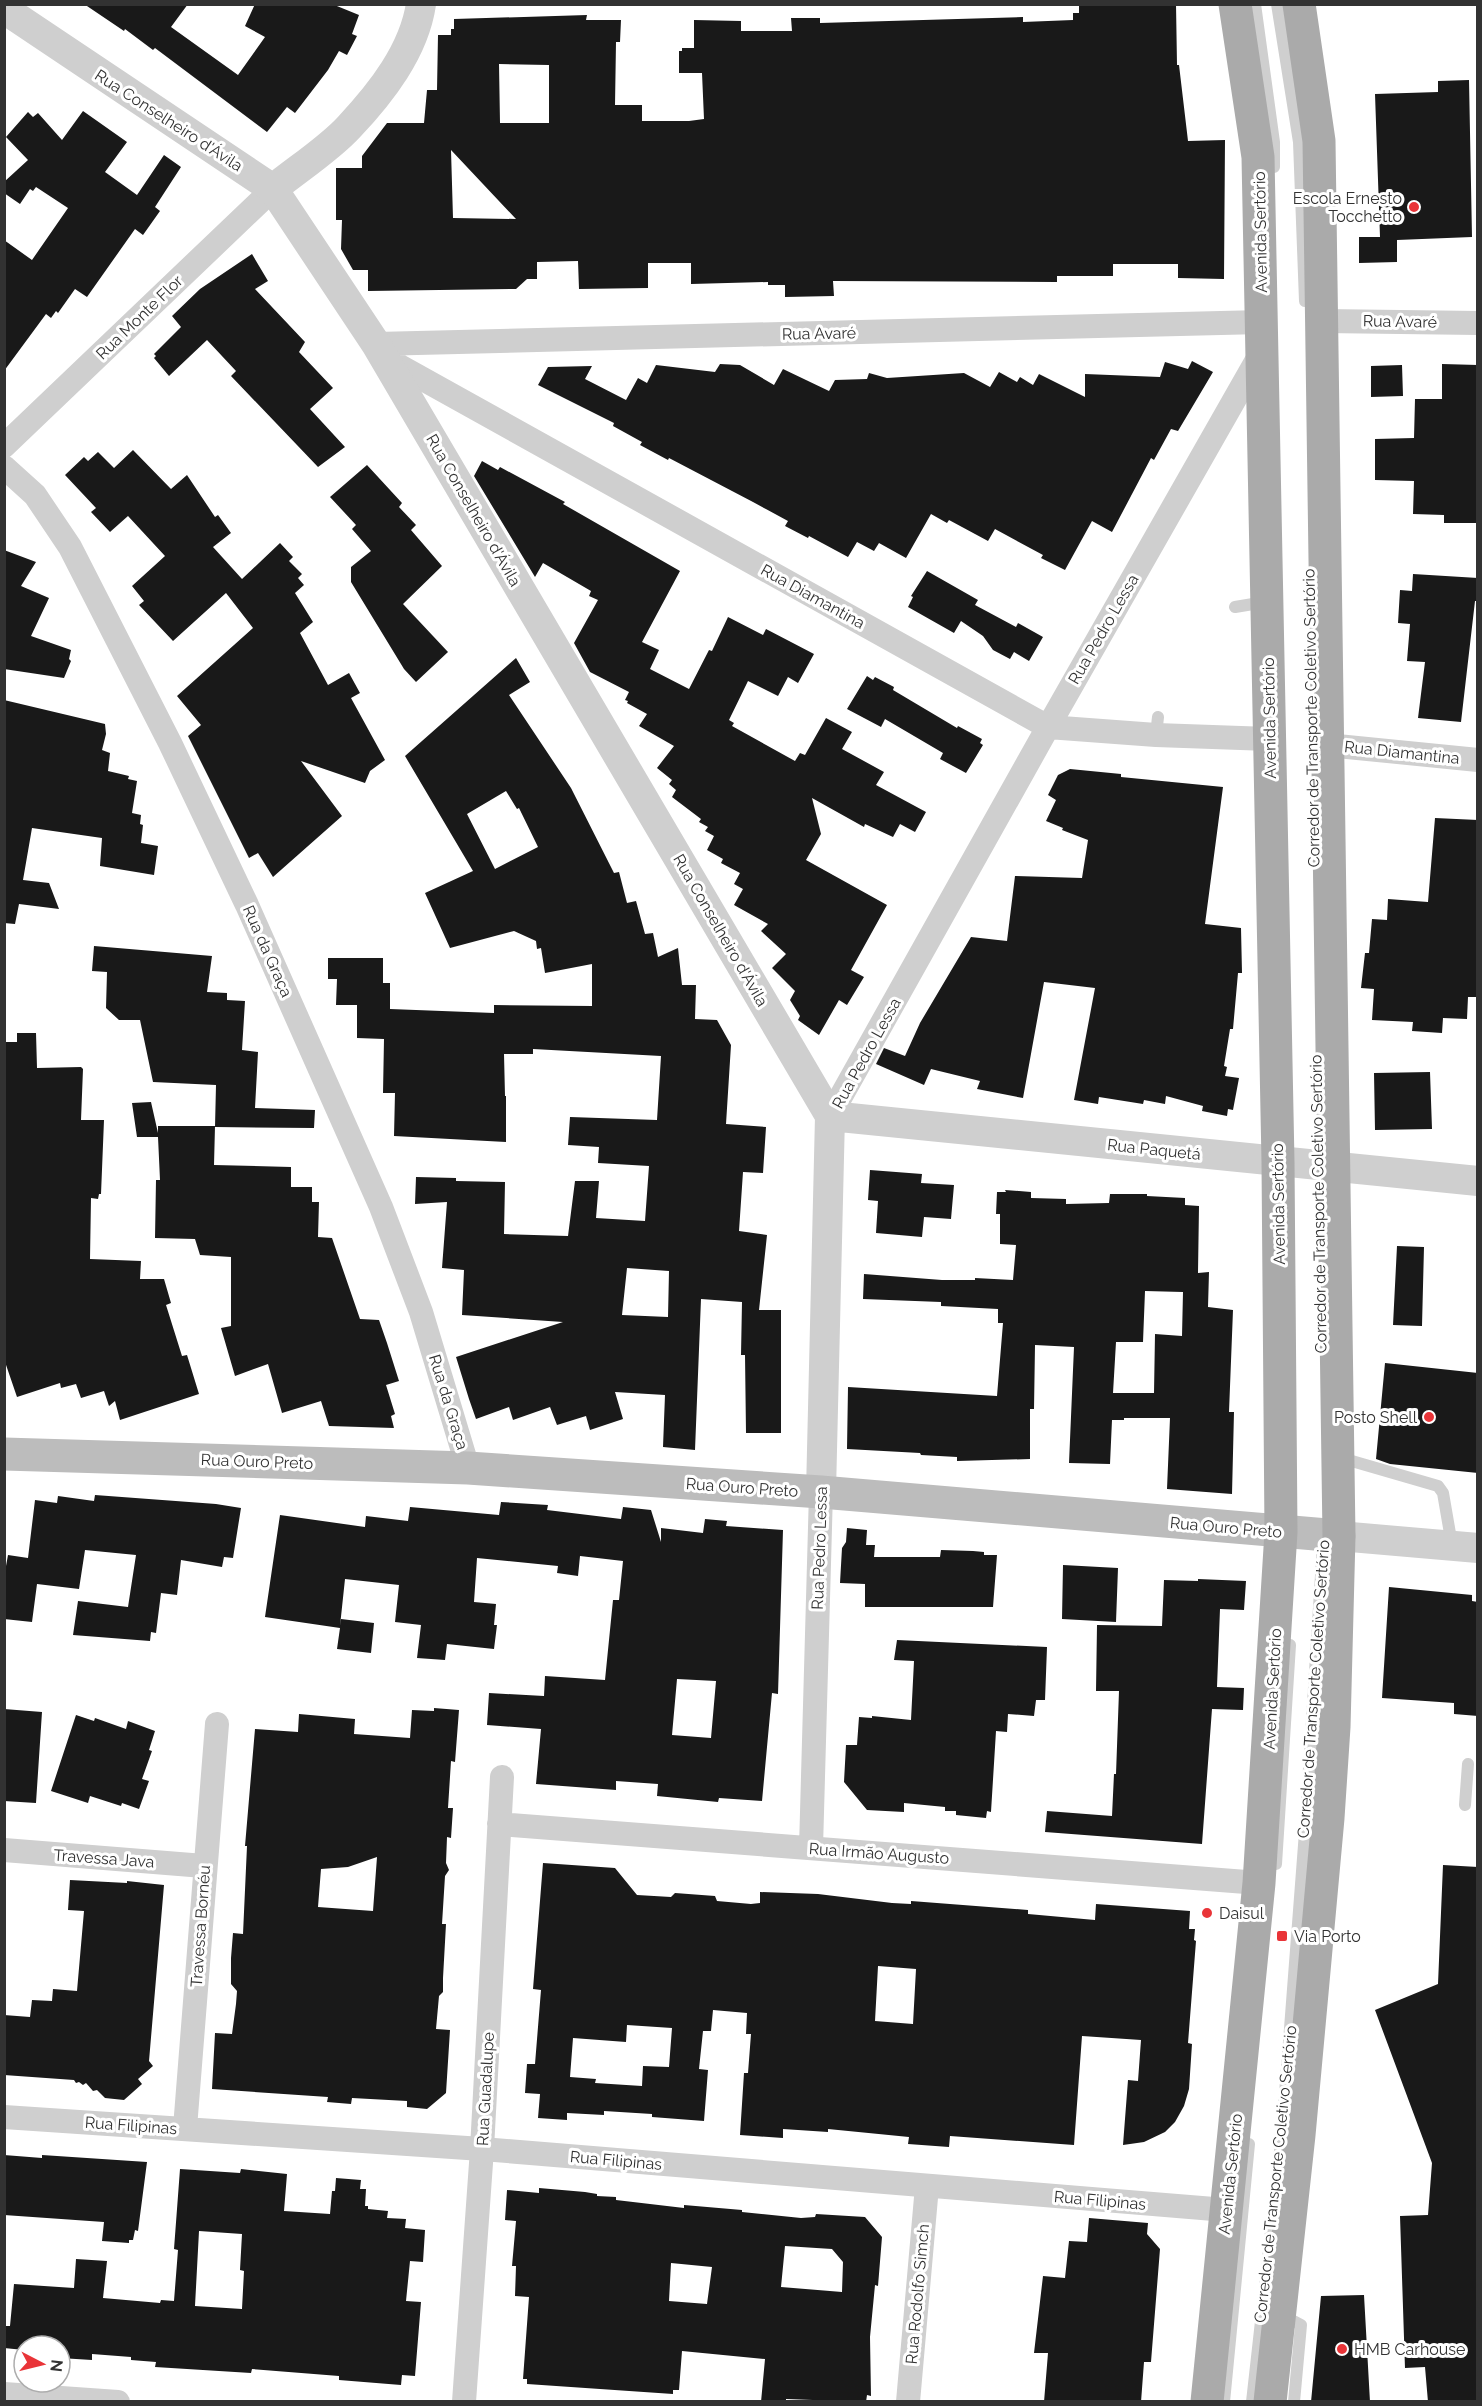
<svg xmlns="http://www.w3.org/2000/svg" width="1482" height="2406" font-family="Raleway,sans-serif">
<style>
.building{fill:#191919;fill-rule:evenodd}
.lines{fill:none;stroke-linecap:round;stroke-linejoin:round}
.service{stroke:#cfcfcf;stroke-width:12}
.minor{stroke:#cfcfcf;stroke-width:24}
.tertiary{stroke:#cfcfcf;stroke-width:30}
.secondary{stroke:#bcbcbc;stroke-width:33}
.primary{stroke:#aaa;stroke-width:33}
.poi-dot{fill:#e93438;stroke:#fff;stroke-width:2}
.labels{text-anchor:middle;stroke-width:6;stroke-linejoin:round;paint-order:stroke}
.street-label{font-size:16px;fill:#323232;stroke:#fff}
.poi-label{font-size:16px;fill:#323232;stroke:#fff;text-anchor:start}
</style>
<rect width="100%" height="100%" fill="#fff"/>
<path class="building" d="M84 4H188L171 27 238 75 265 37 245 26 255 4H332L359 15 352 34 357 36 347 55 339 51 328 70 295 113 287 107 267 132 155 48 153 50 125 29 124 31Z
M1079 4H1176L1177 65H1179L1188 141 1225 140 1224 279 1178 278V264H1113V276H1057V282L833 281 834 296 785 297V285H768V282L691 284V263H648V288L579 289 578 261 537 262V279H527L516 289 368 291V270H353L341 249 342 220H336V168H362V156L387 123H424L427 90H437L438 35H451V29H454V19L587 15 586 20H621L620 42H616L615 105H642V121H689L704 119 702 73H679V51H682V48H694V20L741 21V31H792L791 18H820V23L1023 17V22L1073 20V13H1079ZM499 64 549 65V123H500ZM451 150 516 219 453 218Z
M1469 80 1472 237 1397 240V262L1359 263V237H1380L1375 94 1438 92V81Z
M83 111 127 142 105 172 137 195 164 155 181 167 155 207 160 211 143 235 135 229 87 297 75 289 58 313 56 311 51 318 46 314 4 371V240L32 260 68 208 36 187 33 191 30 189 20 204 4 193V182L28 160 6 137 28 112 33 117 38 113 62 140Z
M252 254 268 281 255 289 305 342 299 352 333 388 310 409 345 447 318 467 231 376 236 371 207 340 169 376 154 358 156 356 154 354 181 327 172 316 200 289Z
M1192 361 1213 372 1178 431 1171 429 1154 460 1151 458 1112 532 1092 521 1065 570 1041 558 1043 555 995 529 988 541 949 520 947 523 931 514 906 558 879 543 874 551 857 542 848 557 809 536 808 538 785 526 788 521 753 502 669 458 668 460 640 445 642 442 613 426 614 423 538 385 548 367 592 366 585 379 626 400 638 378 647 383 656 365 715 372 720 364 740 365 774 385 783 369 829 391 835 380 867 379 869 373 887 378 964 373 990 387 999 372 1017 382 1020 377 1033 385 1039 374 1085 397V374L1160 377 1165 362 1188 369Z
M1442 364 1478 365V523H1444V515L1413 514 1414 481 1375 480V439L1414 438 1415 399H1442Z
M1402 365 1403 396 1371 397V366Z
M133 450 171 489 187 475 215 517 218 515 231 533 213 547 242 579 280 543 293 557 289 561 302 574 298 578 304 585 295 593 313 622 300 633 328 685 349 673 360 693 351 698 385 760 370 771 365 783 301 761 342 816 273 877 258 853 249 858 188 736 201 725 177 696 253 628 226 593 173 641 139 605 144 601 132 586 165 556 128 516 110 532 91 512 96 508 65 475 84 457 88 461 98 452 114 468Z
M482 461 498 470 500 467 565 502 563 504 680 571 642 642 659 650 650 669 689 689 709 650 712 651 728 617 763 635 766 629 814 654 798 683 788 677 778 696 748 681 729 720 734 723 732 726 795 761 800 753 805 755 826 718 852 732 842 749 884 772 876 785 926 812 915 832 900 824 893 837 865 824 864 827 812 798 821 834 806 860 887 905 851 970 864 977 847 1005 839 1000 819 1035 798 1020 800 1016 790 1000 795 991 772 968 786 954 761 931 768 924 734 905 743 889 734 884 740 873 721 863 723 859 707 850 714 836 705 831 708 827 699 822 701 819 672 797 676 790 669 784 672 780 657 768 674 746 639 726 647 714 627 703 628 701 625 700 629 692 590 672 574 643 598 600 589 596 591 591 543 563 535 577 474 476Z
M367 465 402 503 399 507 416 525 411 530 442 566 403 604 448 652 416 682 404 669 351 582V567L371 551 352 529 356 525 330 497Z
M4 550 36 562 21 586 49 598 31 636 71 650 69 659 71 661 64 678 4 669Z
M927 571 978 600 975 605 1016 627 1018 623 1043 637 1029 661 1014 652 1010 659 993 650 983 636 961 621 954 633 908 607 913 597 911 596Z
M1413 574 1478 578V601H1475L1461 722 1418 718 1425 662 1407 661 1410 624 1398 623 1400 590 1412 591Z
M516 658 530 682 509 695 571 788 614 873 619 872 627 903 636 901 645 934 653 933 658 957 678 948 682 985H696L695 1019 717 1020 731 1045 726 1124 766 1127 763 1173 743 1172 739 1231 767 1235 759 1310H781V1433H746L745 1355H741L742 1302 701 1299 695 1450 663 1447 665 1395 615 1392 623 1419 590 1430 586 1416 557 1425 550 1407 513 1420 509 1407 476 1419 469 1399 456 1357 563 1322 462 1315 464 1270 442 1268 447 1202 415 1204 416 1177 456 1178V1181L505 1182 504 1234 568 1236 575 1181H599L596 1218 645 1221 649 1166 598 1163 599 1147 568 1145 570 1117 657 1120 661 1056 533 1049V1054H504L505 1096H506V1142L394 1136 395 1093H383L384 1039 357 1038V1005H336L337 979H328V958H383V983H390V1009L494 1013V1005L592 1006V964L545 973 541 948 537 949 536 941 514 931 450 948 425 893 473 871 405 756ZM506 791 517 809 519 808 538 847 495 869 467 814ZM627 1268 669 1271 668 1317 622 1315Z
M867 676 873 680 875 677 894 687 893 690 957 728 958 726 982 739 980 743 983 745 966 773 940 759 943 753 885 719 881 727 847 709Z
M4 700 105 724 106 734 102 750 110 753 108 771 129 776 128 779 137 781 132 813 141 815 140 824 143 825 141 843 158 846 154 875 100 866 102 838 32 828 23 880 49 883 59 909 19 904 15 924 4 923Z
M1070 769 1121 774V777L1223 787 1205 924 1241 928 1242 973H1238L1233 1029H1230L1224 1066 1227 1067 1225 1076 1239 1078 1233 1110 1228 1109 1227 1116 1202 1111 1203 1106 1166 1096 1165 1104 1144 1100 1143 1104 1099 1097 1098 1104 1074 1100 1095 988 1044 982 1023 1098 977 1089 980 1081 931 1069 924 1085 876 1064 884 1048 905 1056 920 1023 971 937 1007 941 1015 876 1082 878 1088 840 1062 830 1063 828 1046 821 1056 800 1048 795 1058 775Z
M1435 818 1478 820V997H1468L1467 1019 1443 1018 1442 1033 1412 1031 1413 1022 1372 1020 1374 989 1361 988 1365 953H1369L1372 919 1387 920 1388 899 1428 902Z
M94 946 212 956 207 992 227 993V1000L245 1001 242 1050 258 1052 255 1108 315 1110 314 1128 215 1127 216 1085 153 1082 140 1020H119L106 1008 107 972 92 971Z
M17 1033H36L37 1068 81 1067 83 1069 81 1120H104L101 1194H99L98 1199 91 1198 90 1259 141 1261 140 1279H164L171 1303 166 1305 182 1356 187 1355 199 1394 120 1420 115 1401 109 1406 104 1391 81 1398 76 1384 61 1388 60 1383 17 1397 4 1359V1042H17Z
M1430 1072 1432 1129 1375 1130 1374 1073Z
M151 1102 158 1133V1126H215L214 1165 291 1167V1187H312V1202H319L318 1237 332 1238 360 1319 379 1320 387 1343 399 1381 386 1385 395 1414 391 1416 394 1428 329 1426 321 1401 282 1413 268 1364 235 1376 221 1328 231 1326V1257L200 1255 195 1239 155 1238 156 1180H160L158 1137H137L132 1103Z
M870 1170 922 1174 921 1183 954 1185 951 1219 924 1217 922 1237 876 1233 878 1201 868 1200Z
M1005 1190 1031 1192V1198L1066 1199V1204L1109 1203 1110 1194H1147V1196L1185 1198V1205L1199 1206 1198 1273 1209 1272 1208 1307 1233 1310 1229 1412H1234L1232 1494 1167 1489 1170 1418H1124V1420H1112L1110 1464 1069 1463 1074 1347 1035 1345 1034 1409H1030V1459L957 1461V1457L921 1455 920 1453 847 1449 848 1387 997 1396 1003 1323H998V1309L941 1306V1302L863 1299 864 1274 942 1280H975V1278L1013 1280 1016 1245 1000 1244V1214H996L997 1192H1006ZM1145 1291 1183 1292 1182 1336 1155 1334 1154 1393H1113L1116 1342H1143Z
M1397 1246 1424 1247 1422 1326 1393 1325Z
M1385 1363 1478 1373V1473L1390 1464 1376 1459Z
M95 1495 216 1504 241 1508 233 1558 224 1557 222 1567 181 1560 177 1595 161 1593 156 1633 151 1632 150 1641 73 1635 78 1601 128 1607 136 1555 85 1550 79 1589 37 1584 32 1622 4 1619V1577L8 1555 28 1558 35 1500 57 1503 58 1496 94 1501Z
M501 1502 548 1505 547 1510 621 1519 623 1507 651 1510 661 1542V1528L703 1533 705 1519 727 1521 726 1526 783 1530 778 1694 772 1693 762 1801 719 1798 718 1802 657 1796 658 1784 616 1781V1790L536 1784 541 1729 487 1725 489 1693 544 1696 545 1676 605 1680 613 1600H619L623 1561 580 1556 578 1576 557 1573 558 1566 477 1558 474 1602 496 1604 494 1625H497L494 1649 447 1644 445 1660 417 1658 421 1625 395 1622 399 1585 345 1579 340 1626 341 1619 374 1623 371 1653 337 1649 340 1628 265 1617 280 1515 365 1527 366 1516 408 1521 410 1507 499 1515ZM677 1679 716 1681 711 1738 672 1735Z
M847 1528 867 1530 866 1545H875L874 1557H940L941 1550 973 1551 984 1552V1555H997L993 1607H865V1584L840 1583 842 1548 846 1542Z
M1063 1565 1118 1568 1116 1622 1062 1619Z
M1198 1579 1246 1581 1244 1610 1220 1609 1217 1687 1244 1688 1243 1710 1212 1709 1202 1844 1045 1832 1047 1811 1112 1816 1114 1774H1116L1119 1691H1096L1097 1625 1162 1626 1164 1580 1198 1581Z
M1389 1587 1472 1595V1601L1478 1602V1716L1454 1714V1703L1382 1698Z
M897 1640 1047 1647 1045 1700H1036L1034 1716 1008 1714 1007 1732 996 1731 991 1812 987 1811 986 1818 956 1815V1811H945V1807L904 1803V1812L867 1810 844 1782 846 1745H857L859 1717 872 1718V1716L911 1720 914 1661 894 1660Z
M434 1708 459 1710 455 1762 451 1761 448 1808H453L451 1838 447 1837 446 1863 449 1870 445 1876 442 1924H446L443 1978V1992L439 1996 436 2029 450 2030 446 2093 427 2109 407 2107V2101L352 2098 351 2104 327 2102 328 2097 212 2089 215 2033 232 2034 236 2004 237 1991 231 1984V1958L233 1933 243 1934 247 1846H245L255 1729 298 1732 299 1714 355 1719 354 1734 410 1738 412 1710 434 1711ZM377 1857 373 1911 318 1907 321 1869 348 1867Z
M4 1709 42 1712 36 1803 4 1801Z
M76 1715 94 1721 95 1718 126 1729 128 1721 155 1731 149 1750 152 1751 142 1779 149 1781 139 1809 122 1803 121 1806 90 1796 88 1803 51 1791Z
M543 1863 615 1868 637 1895 671 1897 675 1893 715 1896 717 1901 751 1904 760 1903V1892L818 1894 892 1903 911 1904V1901L1028 1910V1914L1095 1920 1096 1904 1190 1911 1189 1929H1195L1194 1940 1196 1941 1188 2043 1192 2044 1189 2089 1184 2106 1175 2122 1165 2132 1144 2142 1123 2145 1128 2080 1138 2081 1141 2040 1082 2036 1074 2145 950 2136 949 2147 908 2144 909 2137 828 2129V2132L783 2129V2138L740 2135 744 2073H748L751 2034H746L747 2013 713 2010 711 2031H703L699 2069 708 2070 704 2121 652 2117V2114L604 2111V2115L567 2113V2120L538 2118 540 2094 525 2093 527 2064H535L541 1990 533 1989ZM878 1966 916 1969 913 2024 875 2021ZM627 2025 672 2028 669 2067 643 2066 642 2086 595 2083 596 2079 570 2077 573 2038 626 2042Z
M1443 1865 1478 1867V2402H1428L1425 2367 1405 2368 1400 2216 1428 2215 1432 2163 1375 2010 1438 1984Z
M70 1880 127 1883V1881L164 1885 149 2061 153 2066 138 2079 142 2084 124 2100 105 2098 97 2090 93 2091 86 2083 83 2085 79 2082 76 2083 74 2080 4 2075V2015L30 2017 32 2000 52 2001 53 1989 77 1991 84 1911 68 1910Z
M4 2155 42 2158V2155L147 2162 138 2231 135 2230 133 2240H129V2243L102 2241 104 2222 4 2215Z
M180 2169 240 2173 241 2169 287 2174 284 2211 330 2214 332 2191H335L336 2178 361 2180 360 2189H366L365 2206H368V2209L388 2211 387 2218 406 2219 405 2228 425 2230 423 2262 410 2261 406 2301 421 2302 415 2376 402 2375 401 2385 339 2380V2376L252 2369 251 2373 155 2367 156 2362 131 2360V2357L92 2354V2360L60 2358V2346H24V2350L4 2348V2326H10L14 2284 74 2288 76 2259 107 2261 103 2298 160 2303 161 2300 174 2301 178 2250 174 2249ZM199 2231 242 2234 240 2270 244 2271 242 2309 195 2306Z
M539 2188 585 2192 597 2194V2196L616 2197V2200L684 2208V2205L742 2210V2212L801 2218 815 2217 816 2214 865 2217 882 2237 878 2286 875 2285 870 2337 871 2396 867 2395 866 2402 786 2399V2402H761L765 2359 682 2351 679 2390H673V2394L527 2384V2379H523L529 2297 515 2296 516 2266H512L516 2221 505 2220 507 2190 539 2193ZM785 2246 832 2249 843 2262 842 2292 781 2287ZM671 2263 712 2267 707 2304 669 2301Z
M1089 2218 1148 2223 1147 2234 1160 2249 1151 2362H1144L1141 2402H1044L1048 2353H1034L1043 2276 1065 2278 1069 2241 1087 2242Z
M1364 2295 1370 2402H1311L1321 2296Z"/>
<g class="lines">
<path class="service" d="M1255 4 1274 142V167
M1277 4 1299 142 1305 301
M1235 607 1265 602
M1156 735 1158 717
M1338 1457 1438 1486 1443 1493 1452 1545
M1465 1805 1468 1764
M1276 1864 1290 1645
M1282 2315 1301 2325 1294 2402
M1224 2402 1249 2144
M1252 2402 1282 2133 1305 1832 1323 1543"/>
<path class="minor" d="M1323 321 1478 323
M376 344 1262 322
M385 358 1048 727 1156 735 1269 739
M4 446 273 189
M4 467 35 495 70 547 170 743 247 905 381 1207 421 1312 468 1468
M1327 745 1478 760
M830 1116 1048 727 1261 353
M499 1824 1259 1883
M811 1848 821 1492
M4 1850 204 1866
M4 2117 482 2149 1226 2210
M185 2128 217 1724
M4 2394 118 2402
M464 2402 482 2149 502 1777
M908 2402 927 2186"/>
<path class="tertiary" d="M4 9 273 189 376 344 830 1116
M273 189C296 170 329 149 349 127 381 93 414 51 421 4
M830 1116 1478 1181
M821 1492 830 1116
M1339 1536 1478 1548"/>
<path class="secondary" d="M4 1454 468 1468 821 1492 1339 1536"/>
<path class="primary" d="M1207 2402 1259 1883 1281 1532 1278 1162 1258 157 1235 4
M1270 2402 1299 2135 1328 1818 1334 1727 1339 1536 1319 141 1299 4"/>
</g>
<g class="poi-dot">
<circle cx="1414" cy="207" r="6"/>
<circle cx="1429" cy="1417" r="6"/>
<circle cx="1207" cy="1913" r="6"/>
<rect x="1276" y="1930" width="12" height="12" rx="3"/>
<circle cx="1342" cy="2349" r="6"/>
</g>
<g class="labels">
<g class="street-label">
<text transform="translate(169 120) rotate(33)" y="6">Rua Conselheiro d'Ávila</text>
<text transform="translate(1260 232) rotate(-91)" y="6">Avenida Sertório</text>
<text transform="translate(139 317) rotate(-44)" y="6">Rua Monte Flor</text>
<text transform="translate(1400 321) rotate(1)" y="6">Rua Avaré</text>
<text transform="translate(819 333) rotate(-1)" y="6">Rua Avaré</text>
<text transform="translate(474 510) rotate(60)" y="6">Rua Conselheiro d'Ávila</text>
<text transform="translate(813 596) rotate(29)" y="6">Rua Diamantina</text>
<text transform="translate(1103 629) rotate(-60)" y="6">Rua Pedro Lessa</text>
<text transform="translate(1269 718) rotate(-91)" y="6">Avenida Sertório</text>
<text transform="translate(1311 718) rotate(-91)" y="6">Corredor de Transporte Coletivo Sertório</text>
<text transform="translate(1402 752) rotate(6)" y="6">Rua Diamantina</text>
<text transform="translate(721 930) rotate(60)" y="6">Rua Conselheiro d'Ávila</text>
<text transform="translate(268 951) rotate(66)" y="6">Rua da Graça</text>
<text transform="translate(866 1053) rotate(-61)" y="6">Rua Pedro Lessa</text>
<text transform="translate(1154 1149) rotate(6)" y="6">Rua Paquetá</text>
<text transform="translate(1278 1204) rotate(-91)" y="6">Avenida Sertório</text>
<text transform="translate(1318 1204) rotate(-91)" y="6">Corredor de Transporte Coletivo Sertório</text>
<text transform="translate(449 1402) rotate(73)" y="6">Rua da Graça</text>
<text transform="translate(257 1461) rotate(2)" y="6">Rua Ouro Preto</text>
<text transform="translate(742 1487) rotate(4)" y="6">Rua Ouro Preto</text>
<text transform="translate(1226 1527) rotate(5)" y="6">Rua Ouro Preto</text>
<text transform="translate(819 1548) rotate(-88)" y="6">Rua Pedro Lessa</text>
<text transform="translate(1272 1689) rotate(-87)" y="6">Avenida Sertório</text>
<text transform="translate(1313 1689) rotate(-86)" y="6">Corredor de Transporte Coletivo Sertório</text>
<text transform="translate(879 1853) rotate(4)" y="6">Rua Irmão Augusto</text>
<text transform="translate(104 1858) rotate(4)" y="6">Travessa Java</text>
<text transform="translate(200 1926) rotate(-86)" y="6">Travessa Bornéu</text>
<text transform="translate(485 2089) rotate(-87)" y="6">Rua Guadalupe</text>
<text transform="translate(131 2125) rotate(4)" y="6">Rua Filipinas</text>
<text transform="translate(616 2160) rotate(5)" y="6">Rua Filipinas</text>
<text transform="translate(1230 2174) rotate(-84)" y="6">Avenida Sertório</text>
<text transform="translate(1275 2174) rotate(-84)" y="6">Corredor de Transporte Coletivo Sertório</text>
<text transform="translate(1100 2200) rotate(5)" y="6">Rua Filipinas</text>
<text transform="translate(917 2294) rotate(-85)" y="6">Rua Rodolfo Simch</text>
</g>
<g class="poi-label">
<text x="1402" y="204" text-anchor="end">Escola Ernesto<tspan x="1402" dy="18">Tocchetto</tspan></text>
<text x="1417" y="1423" text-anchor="end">Posto Shell</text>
<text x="1219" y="1919">Daisul</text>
<text x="1294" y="1942">Via Porto</text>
<text x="1354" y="2355">HMB Carhouse</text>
</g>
</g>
<rect width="1482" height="2406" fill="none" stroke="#323232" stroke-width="12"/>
<g transform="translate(42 2364) rotate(97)"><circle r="28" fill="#ffffff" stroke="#adadad" stroke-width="1.5"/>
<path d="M0-4.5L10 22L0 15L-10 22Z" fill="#e93438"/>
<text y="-9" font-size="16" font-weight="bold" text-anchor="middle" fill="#323232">N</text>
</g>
</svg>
